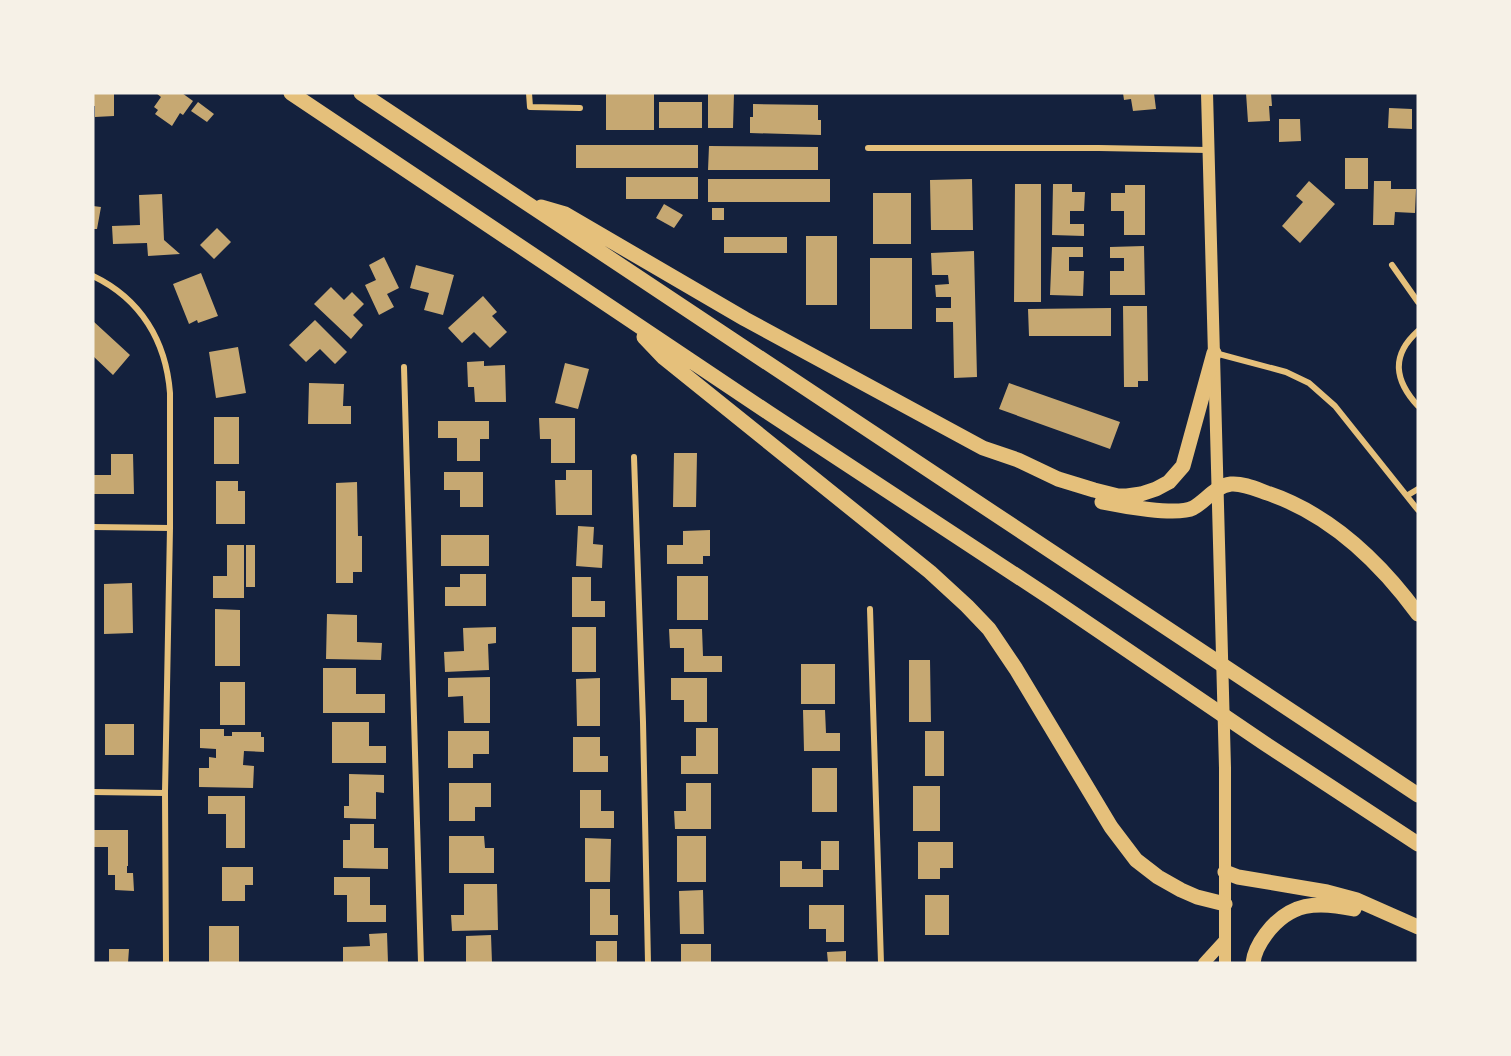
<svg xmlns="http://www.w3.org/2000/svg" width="1511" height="1056" font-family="Poppins,sans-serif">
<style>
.building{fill:#c6a872}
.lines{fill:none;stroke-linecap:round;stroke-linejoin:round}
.minor{stroke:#e5c07b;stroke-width:6}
.secondary{stroke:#e5c07b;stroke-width:12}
.motorway{stroke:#e5c07b;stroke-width:15}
</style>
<rect width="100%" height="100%" fill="#14213d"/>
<path class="building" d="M93 93H114V116L95 117V106H93Z
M156 93H182L193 101 183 115 180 113 172 126 155 114 158 110 154 107 161 97Z
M606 93H654V130H606Z
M708 93H734L733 128H708Z
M1123 93H1154L1156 109 1133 111 1131 99 1124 100Z
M1246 93H1271L1272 106H1269L1270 121 1248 122Z
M198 102 214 114 207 122 191 111Z
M659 102H702V128H659Z
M753 104 818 105V120H821V135L750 133V117H753Z
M1389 108 1412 109V129L1388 128Z
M1279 119H1300L1301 141 1279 142Z
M576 145H698V168H576Z
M709 146 818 147V170H708Z
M1345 158H1368V189H1345Z
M626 177H698V199H626Z
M708 179H830V202H708Z
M972 179 973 230H931L930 180Z
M1309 181 1335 204 1300 243 1282 226 1303 202 1296 196Z
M1374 181H1391V189H1416L1415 213 1395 212 1394 225H1373Z
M1015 184H1041V302H1014Z
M1053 184H1072V192H1085L1084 211H1070V224H1084V236L1052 235Z
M1125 185H1145V235H1124V211H1111V193H1125Z
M873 193H911V244H873Z
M162 194 164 240 180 254 148 256 147 243 113 244 112 226 140 225 139 195Z
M664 204 683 215 674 228 656 218Z
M93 206 101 207 97 229H93Z
M712 208H724V220H712Z
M217 228 231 242 214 259 200 245Z
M806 236H837V305H806Z
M724 237H787V253H724Z
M1144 246 1145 295H1110V271H1124V258H1110V247Z
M1052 247H1083V257H1069V271H1084L1083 296 1050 295Z
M974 251 977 377 954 378 953 322H936V308H951V297H936L935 285 949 284 948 275H932L931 253Z
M384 257 399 288 387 294 394 307 379 315 365 285 376 280 369 265Z
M870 258H912V329H870Z
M416 265 454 275 443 315 424 310 429 293 410 288Z
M201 273 218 316 198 323 197 320 189 324 173 284Z
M331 287 344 300 352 292 364 304 353 315 363 325 351 339 314 304Z
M483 296 497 312 492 316 507 332 490 348 474 332 462 343 448 328Z
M1123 306H1147L1148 381H1138V387H1124Z
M1111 308V336H1029L1028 309Z
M315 320 347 352 335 364 320 349 306 362 289 345Z
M93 321 130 355 113 375 93 356Z
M238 347 246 393 216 398 209 352Z
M484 361V366L505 365 506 402H475L474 387H468L467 362Z
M565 363 589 369 578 409 555 403Z
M309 383 344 384 343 406H351V424H308Z
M1009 383 1120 422 1110 449 999 409Z
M214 417H239V464H214Z
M539 418H575V463H551V439H540Z
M438 421H489V439H480V461H457V438H438Z
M674 453H697L696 507H673Z
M111 454H133L134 494H93V475H111Z
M566 470H592V515H556L555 480H566Z
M444 472H483V507H460V490H444Z
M216 481H238V491H245V524H216Z
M357 482 358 536H362V572H353V583H336V483Z
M578 526 594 527 593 544 603 545 602 568 576 566Z
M710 530V556H703V564H667V545H683V531Z
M441 535H489V566H441Z
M227 545H244V598H213V576H227Z
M246 545H255V587H246Z
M460 574H486V606H445V587H460Z
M677 576H708V620H677Z
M572 577H591V601H605V617H572Z
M132 583 133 633 104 634V584Z
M215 609 240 610V666H215Z
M327 614 357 615V642L382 643 381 660 326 659Z
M496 627V643L488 644 489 670 445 672 444 652 464 651 463 628Z
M572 627H596V672H572Z
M669 629H702L703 656H722V672H684V648H670Z
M909 660H930L931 722H909Z
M801 664H835V704H801Z
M323 668H356V694H385V713H323Z
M490 677V723H464L463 696 448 697V678Z
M600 678V726H577L576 679Z
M671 678H707V722H684V700H671Z
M220 682H245V725H220Z
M803 710H825L826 733H840V751H804Z
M332 722H369V746H386V763H332Z
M105 724H134V755H105Z
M696 728H718V774H681V756H696Z
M200 729H224V736H232V732H261V737H264V752L244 751 243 765 254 766 253 788 199 787V768H209V757L216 758V749L200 748Z
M448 731H489V754H473V768H448Z
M925 731H944V776H925Z
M573 737H600V756H608V772H573Z
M812 768H837V812H812Z
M349 774 384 775V793L376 792V819L344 818V806H349Z
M449 783H491V807H475V821H449Z
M686 783H711V829H675L674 811H686Z
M913 786H940V831H913Z
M580 790H601V811H614V828H580Z
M208 796H245V848H226V814H208Z
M350 824H374V848H388V869L343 868V840H350Z
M93 830H128V866H127V873H133L134 891 115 890V875H108V847H93Z
M449 836H484L485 848H494V873H449Z
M677 836H706V882H677Z
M585 838 611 839 610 882H585Z
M821 841H839V870H823V887H780V861H802V869H821Z
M918 842H953V868H940V879H918Z
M222 867H253V885H245V901H222Z
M334 877H370V905H386V922H347V895H334Z
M464 884H497L498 930 452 931 451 915H464Z
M590 889H610V915H618V935H590Z
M703 890 704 934H680L679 891Z
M925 895H949V935H925Z
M809 905H844V942H826V929H809Z
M209 926H239V963H209Z
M387 933 388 963H343V947L370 946 369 934Z
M491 935 492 963H466V936Z
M596 941H617V963H596Z
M681 944H711V963H681Z
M109 949H129L128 963H109Z
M846 951V963H828L827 952Z"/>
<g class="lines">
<path class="minor" d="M529 93 530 107 580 108
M868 148H1099L1208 150
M1392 265 1418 302
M93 276C141 299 166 341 170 393V528L165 793 166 963
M1418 331C1390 356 1395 381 1418 406
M1215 353 1286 372 1309 383 1335 406 1418 510
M404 367 421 963
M634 457 643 722 648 963
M1408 495 1418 489
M93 527 170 528
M870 609 881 963
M93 792 165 793"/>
<path class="secondary" d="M1207 93 1225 768V963
M1204 963 1225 940"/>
<path class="motorway" d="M291 93 769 413 1052 599 1264 743 1418 844
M361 93 1418 795
M541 207 565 214 745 319 983 448 1018 460 1058 479 1094 490 1118 496H1127L1141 494 1156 489 1169 482 1183 466 1214 353
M644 337 664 358 930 572 967 606 989 629 1016 669 1111 827 1136 860 1158 877 1181 890 1197 897 1225 904
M1102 502C1121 506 1177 516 1193 508 1206 501 1215 486 1231 484 1243 483 1256 489 1267 493 1330 514 1379 561 1418 614
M1225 872 1238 877 1327 892 1357 900 1418 927
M1253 963C1254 952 1260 942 1266 934 1290 902 1317 901 1354 909"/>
</g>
<rect width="1511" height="1056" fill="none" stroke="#f6f1e7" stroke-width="189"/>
</svg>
